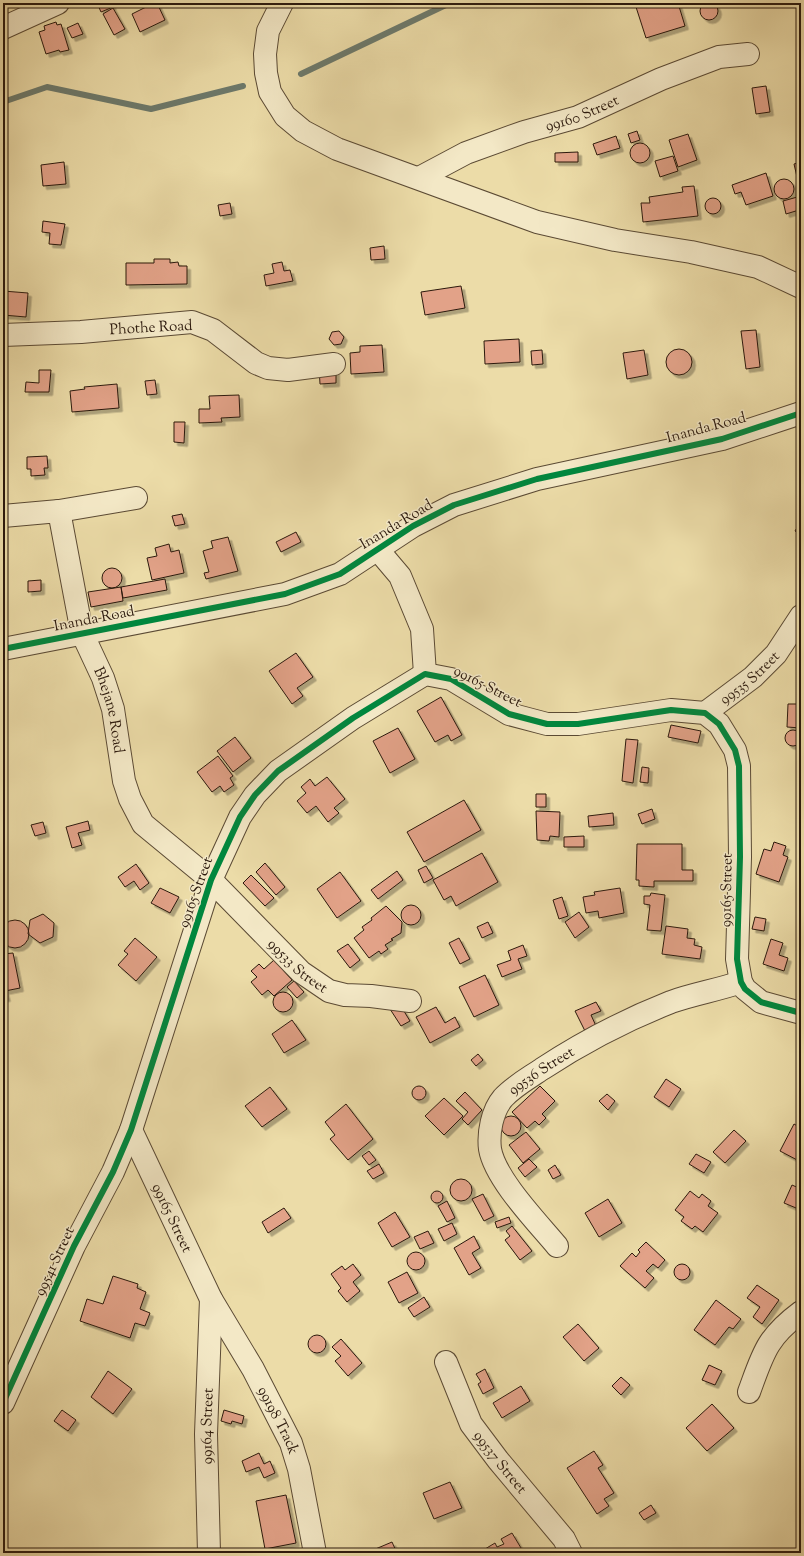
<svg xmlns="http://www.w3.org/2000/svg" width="804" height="1556" font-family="'Sorts Mill Goudy',serif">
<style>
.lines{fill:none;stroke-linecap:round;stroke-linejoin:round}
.stream{stroke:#6d7a6c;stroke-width:6}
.building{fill:#e2a288;stroke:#2b190d;filter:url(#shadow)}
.minor-casing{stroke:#5b4a34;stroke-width:24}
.minor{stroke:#f3e8c6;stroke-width:22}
.cycleway-casing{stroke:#f3e8c6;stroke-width:8}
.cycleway{stroke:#00873e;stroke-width:6}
.labels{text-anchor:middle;stroke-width:3;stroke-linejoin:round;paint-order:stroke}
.street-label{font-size:15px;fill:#2b190d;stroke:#f3e8c6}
</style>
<defs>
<filter id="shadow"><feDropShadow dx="3.5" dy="3.5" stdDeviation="0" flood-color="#0004"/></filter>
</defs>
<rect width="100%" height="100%" fill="#ecdca8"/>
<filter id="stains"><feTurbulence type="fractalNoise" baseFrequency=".005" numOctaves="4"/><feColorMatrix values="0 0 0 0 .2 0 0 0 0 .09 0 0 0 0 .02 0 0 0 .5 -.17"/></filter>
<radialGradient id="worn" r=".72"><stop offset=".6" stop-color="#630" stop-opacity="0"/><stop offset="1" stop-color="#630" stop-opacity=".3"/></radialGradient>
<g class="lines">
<path class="stream" d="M301 74 450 3
M3 102 47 87 151 109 243 86"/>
</g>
<path class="building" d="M700 11a9 9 0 1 1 18 0a9 9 0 1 1-18 0Z
M97 3H111L113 7 101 12Z
M154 3H157L165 20 140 32 132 14Z
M650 3H678L685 26 646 38 636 7Z
M113 8 125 29 114 35 103 14Z
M56 22 57 25 61 24 69 50 60 52 59 50 46 54 39 32 45 30 44 26Z
M78 23 83 34 72 38 67 28Z
M766 86 770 112 756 114 752 88Z
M637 131 640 140 631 143 628 134Z
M688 134 697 160 678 167 669 140Z
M616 136 620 148 597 155 593 144Z
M630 153a10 10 0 1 1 20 0a10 10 0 1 1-20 0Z
M578 152V162H555V153Z
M673 156 678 171 660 177 655 161Z
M64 162 66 184 43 186 41 165Z
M801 162V190H800L794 164Z
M766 173 773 196 746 205 741 192 735 194 732 185Z
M774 189a10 10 0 1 1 20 0a10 10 0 1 1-20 0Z
M694 186 698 216 643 222 641 203H650L649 197 683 192 682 187Z
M801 196V208L798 209 799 210 786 214 783 201Z
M705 206a8 8 0 1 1 16 0a8 8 0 1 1-16 0Z
M230 203 232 214 220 216 218 205Z
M43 221 65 224 61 245 49 244 50 233 42 232Z
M384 246 385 259 371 260 370 248Z
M154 259H170V263L178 262 179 266H187V284L126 285V263H154Z
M282 262 284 271 290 270 293 281 266 286 264 275 274 273 272 264Z
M461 286 465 308 425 315 421 292Z
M3 291 28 293 26 317 3 315Z
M756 330 760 367 746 369 741 331Z
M339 331 344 337 341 344 334 345 329 339 332 332Z
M519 339 520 362 485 364 484 341Z
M382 345 384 372 351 374 350 353 360 352V346Z
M666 362a13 13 0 1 1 26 0a13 13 0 1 1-26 0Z
M542 350 543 364 532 365 531 351Z
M644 350 648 375 627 379 623 353Z
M319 367H336V383L320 384Z
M39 370H51L49 392H25L26 382 39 383Z
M155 380 157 394 147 395 145 381Z
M117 384 119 408 72 412 70 391 85 389 84 387Z
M239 395 240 417 221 418 222 422 199 423V409H210L209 396Z
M174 422H185L184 443 174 442Z
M47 456 48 468H44L45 475 31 476V469H27V457Z
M182 514 185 524 175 526 172 516Z
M801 521V535L795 531Z
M296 532 301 542 281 552 276 542Z
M228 537 238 571 206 579 204 573 209 572 203 551 213 548 211 541Z
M169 544 171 552 179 550 184 573 152 580 147 558 157 556 155 548Z
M102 578a10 10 0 1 1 20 0a10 10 0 1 1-20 0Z
M165 579 167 590 123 598 121 587Z
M41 580V591L28 592V581Z
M121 587 123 601 91 607 88 592Z
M296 653 313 677 297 688 303 696 292 704 269 671Z
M441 697 462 735 451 741 448 735 435 742 417 711Z
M788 704H801V728L787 727Z
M671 725 701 731 698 743 668 737Z
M398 728 415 759 390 773 373 741Z
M785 738a8 8 0 1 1 16 0a8 8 0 1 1-16 0Z
M235 737 251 758 233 772 217 751Z
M626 739 638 740 633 783 622 781Z
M218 756 233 776 230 778 234 785 224 792 220 786 212 792 197 772Z
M642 767 649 768 648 783 640 782Z
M327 777 345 799 334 808 339 813 328 822 316 806 307 813 297 801 306 793 301 787 310 779 315 786Z
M536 794H546V807H536Z
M464 800 481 830 424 862 407 832Z
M652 809 655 819 642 824 638 814Z
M536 811 560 812 559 837 550 836 549 841 537 840Z
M613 813 614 825 589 827 588 816Z
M88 821 90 830 78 833 82 845 72 848 66 827Z
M43 822 46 833 35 836 31 825Z
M584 836V847H564V837Z
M774 842 786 846 783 855 788 857 779 882 756 874 764 849 771 851Z
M637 844H682V870H693V881H654V887L639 886V880H636Z
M482 853 498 882 456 906 451 896 444 900 433 880Z
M265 863 285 887 276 895 256 872Z
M136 864 149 883 140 890 134 881 125 887 118 877Z
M426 866 433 878 424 883 418 870Z
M397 871 403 880 378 899 371 890Z
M340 872 361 901 337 918 317 889Z
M251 875 274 898 265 906 243 883Z
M160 888 179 897 170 913 151 903Z
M620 888 624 913 599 918 598 911 586 913 583 897 595 895 594 892Z
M651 893 665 895 661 931 647 930 650 905 644 904V896H650Z
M562 897 568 916 559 919 553 900Z
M401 915a10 10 0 1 1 20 0a10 10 0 1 1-20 0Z
M386 906 402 922 401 933 391 939 393 940 385 945 388 949 381 954 379 951 369 958 354 938 364 930 362 927 372 920 371 918Z
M579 912 589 927 575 938 565 922Z
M43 914 54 923 53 937 40 943 28 934 30 920Z
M755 917 766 919 764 931 752 929Z
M1 934a14 14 0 1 1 28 0a14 14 0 1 1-28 0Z
M488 922 493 933 482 938 477 927Z
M666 926 688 929 687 938 695 939 694 945 702 947 700 959 662 954Z
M135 938 157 957 136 981 118 965 128 954 124 951Z
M459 938 470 959 460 964 449 943Z
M771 939 783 943 779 955 788 958 784 971 763 964Z
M348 944 360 960 350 968 337 951Z
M523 945 527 956 518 959 522 969 502 977 497 965 511 960 508 951Z
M13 953 20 988 5 991 7 998H3V954Z
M274 960 292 980 274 996 268 990 262 995 251 982 257 977 251 971 259 964 264 969Z
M485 975 499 1005 474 1017 459 987Z
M294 981 304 992 297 998 287 987Z
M273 1002a10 10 0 1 1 20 0a10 10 0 1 1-20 0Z
M596 1002 601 1011 591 1015 596 1026 585 1031 575 1011Z
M399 1003 410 1021 401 1026 390 1009Z
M436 1007 445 1023 455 1017 460 1027 430 1043 416 1017Z
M292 1020 306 1040 284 1053 272 1034Z
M478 1054 483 1060 476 1066 471 1060Z
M666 1079 681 1089 669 1107 654 1097Z
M412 1093a7 7 0 1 1 14 0a7 7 0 1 1-14 0Z
M540 1086 555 1101 542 1114 546 1118 539 1125 535 1121 527 1128 512 1112Z
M270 1087 287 1109 262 1127 245 1106Z
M465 1092 482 1110 468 1125 462 1119 468 1112 456 1101Z
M607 1094 615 1101 608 1110 599 1101Z
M444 1098 463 1116 444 1135 425 1116Z
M346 1104 373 1139 348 1160 330 1139 335 1135 325 1122Z
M501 1126a10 10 0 1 1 20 0a10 10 0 1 1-20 0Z
M794 1124 801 1128V1162L780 1151Z
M734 1130 746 1141 725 1163 713 1152Z
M526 1132 540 1149 523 1163 509 1145Z
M369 1151 376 1160 369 1165 362 1156Z
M696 1154 711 1162 704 1173 689 1164Z
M529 1159 537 1167 525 1177 518 1168Z
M379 1164 384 1173 373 1179 367 1171Z
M555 1165 561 1175 553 1179 548 1170Z
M450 1190a11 11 0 1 1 22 0a11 11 0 1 1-22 0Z
M792 1185 801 1189V1210L784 1203Z
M431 1197a6 6 0 1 1 12 0a6 6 0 1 1-12 0Z
M690 1191 699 1198 702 1194 711 1201 708 1206 718 1213 703 1232 695 1226 692 1229 681 1221 684 1217 675 1210Z
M483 1194 494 1216 484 1221 472 1199Z
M608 1199 622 1223 599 1237 585 1213Z
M447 1201 455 1218 447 1222 438 1206Z
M284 1208 291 1218 268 1233 262 1222Z
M395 1212 410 1237 392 1247 378 1223Z
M509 1217 511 1223 497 1228 495 1222Z
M452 1223 457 1234 444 1241 438 1229Z
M512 1226 532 1251 520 1260 505 1240 510 1236 506 1231Z
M428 1231 434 1243 420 1249 414 1237Z
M474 1236 480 1248 472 1253 481 1268 469 1275 454 1248Z
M646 1242 665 1260 658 1268 653 1264 646 1271 654 1278 645 1288 620 1266 632 1253 636 1257 640 1252 638 1250Z
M407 1261a9 9 0 1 1 18 0a9 9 0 1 1-18 0Z
M353 1264 361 1275 353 1282 360 1291 347 1302 338 1291 341 1288 331 1274 342 1266 345 1270Z
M674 1272a8 8 0 1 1 16 0a8 8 0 1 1-16 0Z
M407 1272 418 1293 399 1303 388 1282Z
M113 1276 138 1284 137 1288 146 1292 140 1309 150 1313 145 1326 135 1323 130 1338 80 1321 87 1299 103 1304Z
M757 1285 779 1300 762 1324 753 1317 760 1307 747 1298Z
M424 1297 430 1307 414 1317 408 1308Z
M716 1300 741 1319 733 1329 729 1327 715 1345 694 1330Z
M578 1324 599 1348 584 1361 563 1337Z
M308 1344a9 9 0 1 1 18 0a9 9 0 1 1-18 0Z
M341 1339 362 1363 348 1376 335 1361 341 1356 332 1347Z
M709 1365 722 1371 715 1385 702 1380Z
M485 1369 494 1388 483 1394 478 1384 481 1382 476 1374Z
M108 1371 132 1389 113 1414 91 1397Z
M621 1377 630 1385 621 1395 612 1386Z
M521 1386 530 1401 502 1418 493 1403Z
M712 1404 734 1428 707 1451 686 1428Z
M62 1410 76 1420 68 1431 54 1421Z
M224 1410 244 1416 242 1424 232 1421 231 1424 221 1421Z
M594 1451 603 1465 598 1468 614 1493 604 1499 609 1506 597 1514 567 1468Z
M259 1453 264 1464 270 1461 275 1473 264 1478 259 1467 246 1472 242 1461Z
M450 1482 462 1508 434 1519 423 1493Z
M286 1495 296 1543 265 1549 256 1501Z
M651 1505 656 1513 644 1520 639 1513Z
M512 1533 524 1553H488L485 1549 495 1543 497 1547 504 1544 501 1539Z
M392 1542 397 1553H366Z"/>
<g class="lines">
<g class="minor-casing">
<g id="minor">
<path d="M282 3 268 31 265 54 266 73 270 92 285 116 303 131 337 149 537 222 615 240 691 252 758 267 801 287"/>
<path d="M3 28 58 3"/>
<path id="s1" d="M419 178 466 153 524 132 578 117 661 79 719 57 748 54"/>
<path d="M3 335 81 332 192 322 213 330 256 363 268 368 288 370 334 364"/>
<path d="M59 511 136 498"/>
<path id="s2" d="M3 516 59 511 82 633 103 678 113 709 124 781 130 799 143 824 211 880 301 972 329 991 345 995 371 996 410 1001"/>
<path d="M378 550 400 576 422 629 425 674"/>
<path d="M3 649 285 594 340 574 413 526 454 505 537 479 722 439 801 413"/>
<path id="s3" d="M705 713 753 677 776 654 801 616"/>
<path id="s4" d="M131 1130 211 1299 253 1369 291 1443 299 1469 315 1553"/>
<path id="s5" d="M557 1246C538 1223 495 1179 490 1149 488 1133 492 1111 503 1098 514 1086 529 1078 542 1069 580 1044 628 1019 671 1002 693 994 718 990 741 982"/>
<path id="s6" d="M446 1362 471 1424 498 1460 564 1539 571 1553"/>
<path d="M749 1392C763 1354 766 1338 801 1312"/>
<path d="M3 1403 74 1246 113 1172 131 1130 211 880 240 817 255 795 278 771 353 718 425 674 451 679 509 714 547 724H578L671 710 705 713 719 724 735 750 739 766 740 857 737 959 741 982 745 989 761 1002 801 1013"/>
<path id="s7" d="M209 1553 206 1434 211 1299"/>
</g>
</g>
<use href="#minor" class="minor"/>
<g class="cycleway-casing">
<path id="cycleway" d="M3 649 285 594 340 574 413 526 454 505 537 479 722 439 801 413
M3 1403 74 1246 113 1172 131 1130 211 880 240 817 255 795 278 771 353 718 425 674 451 679 509 714 547 724H578L671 710 705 713 719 724 735 750 739 766 740 857 737 959 741 982 745 989 761 1002 801 1013"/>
</g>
<use href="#cycleway" class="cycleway"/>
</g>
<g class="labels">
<g class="street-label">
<text dy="5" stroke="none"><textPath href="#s1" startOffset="176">99160 Street</textPath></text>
<text transform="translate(151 327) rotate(-3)" y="5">Phothe Road</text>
<text transform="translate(706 427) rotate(-15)" y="5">Inanda Road</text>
<text transform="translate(396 524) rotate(-31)" y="5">Inanda Road</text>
<text transform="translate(94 618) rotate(-11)" y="5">Inanda Road</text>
<text dy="5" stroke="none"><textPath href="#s3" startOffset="57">99535 Street</textPath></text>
<text transform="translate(488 686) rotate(27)" y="5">99165 Street</text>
<text dy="5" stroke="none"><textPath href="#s2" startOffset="263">Bhejane Road</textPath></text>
<text transform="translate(726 890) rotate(-89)" y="5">99165 Street</text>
<text transform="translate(195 892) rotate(-70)" y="5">99165 Street</text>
<text dy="5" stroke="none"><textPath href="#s2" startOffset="593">99533 Street</textPath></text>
<text dy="5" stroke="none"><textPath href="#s5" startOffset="220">99536 Street</textPath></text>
<text dy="5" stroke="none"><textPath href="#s4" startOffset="97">99165 Street</textPath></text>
<text transform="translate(54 1261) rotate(-65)" y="5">99541 Street</text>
<text dy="5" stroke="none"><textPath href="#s4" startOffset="326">99198 Track</textPath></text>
<text dy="5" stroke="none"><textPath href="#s7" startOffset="127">99164 Street</textPath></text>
<text dy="5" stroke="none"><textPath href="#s6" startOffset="115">99537 Street</textPath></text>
</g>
</g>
<rect width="804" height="1556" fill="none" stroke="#ecdca8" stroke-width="16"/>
<rect x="4" y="4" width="796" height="1548" fill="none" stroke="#2b190d" stroke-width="2"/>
<rect x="8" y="8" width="788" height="1540" fill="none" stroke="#2b190d"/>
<rect width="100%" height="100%" filter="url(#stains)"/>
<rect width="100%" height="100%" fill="url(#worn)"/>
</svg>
